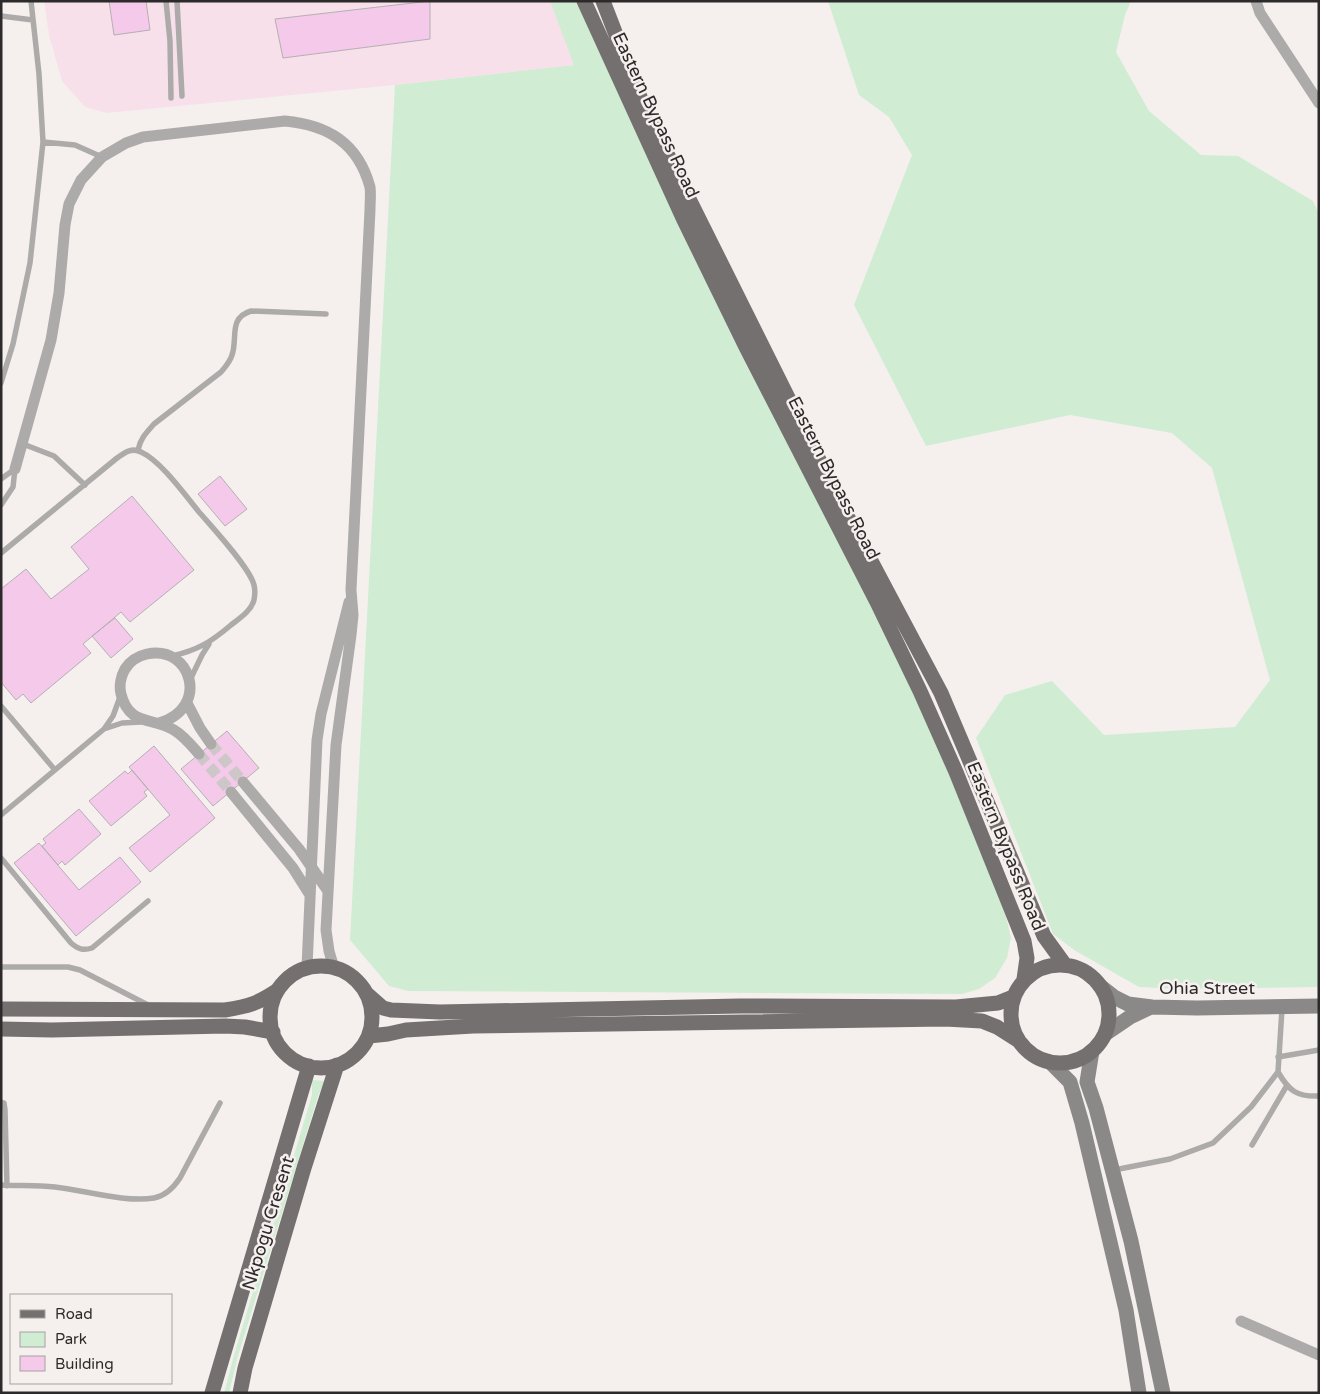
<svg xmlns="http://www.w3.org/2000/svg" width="1320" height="1394" font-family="'Varela Round',sans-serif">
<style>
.commercial{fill:#f8e0eb}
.green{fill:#d0edd3}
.building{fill:#f4c9ea;stroke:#b4b0b3}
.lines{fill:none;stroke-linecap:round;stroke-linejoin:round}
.street-tunnel{stroke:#cdc8c7;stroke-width:11;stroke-dasharray:11 5.5;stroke-linecap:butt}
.lane{stroke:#adabaa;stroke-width:5.5}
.street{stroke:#adabaa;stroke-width:11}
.secondary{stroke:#8b8987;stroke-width:15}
.primary{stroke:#74706f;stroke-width:15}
.labels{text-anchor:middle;stroke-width:5;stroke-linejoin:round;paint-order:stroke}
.street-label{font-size:18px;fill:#2c2a2a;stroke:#f5f0ee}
</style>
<rect width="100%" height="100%" fill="#f5f0ee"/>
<path class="commercial" d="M44 1H550L575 65 395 85 107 113 85 107 62 81 49 35Z"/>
<path class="green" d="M550 1H577L886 620 999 886 1011 938 1007 958 995 978 979 989 962 994 408 991 389 986 350 940 395 85 574 65Z
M828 1H1131L1125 15 1116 52 1149 111 1201 155 1238 156 1313 201 1319 214V987L1180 989 1139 987 1074 950 1053 934 976 738 1005 695 1052 681 1104 735 1235 727 1270 680 1212 468 1172 433 1070 415 926 446 854 305 912 155 889 117 859 95Z
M312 1080 325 1081 318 1096 238 1356 229 1393H224L234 1355 312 1095Z"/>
<path class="building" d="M109 1H146L150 30 114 35Z
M430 1V39L283 58 275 19Z
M220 476 247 509 225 526 198 494Z
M132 496 194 570 130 622 121 612 83 644 91 653 31 703 23 694 16 700 1 682V589L26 569 51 599 89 569 71 547Z
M115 618 133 639 111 658 92 636Z
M227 731 259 768 213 806 181 769Z
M154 746 215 818 150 872 129 848 170 815 129 767Z
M132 770 148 789 144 792 147 796 111 826 89 801 125 771 128 774Z
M79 809 101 834 65 865 62 861 58 865 42 846 46 843 43 839Z
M39 843 79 890 120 857 141 882 76 936 14 863Z"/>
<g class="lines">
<path class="street-tunnel" d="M211 744 243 782
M199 754 231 792"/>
<path class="lane" d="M166 1 170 41 171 98
M177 1 182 96
M1 16 33 20
M43 142 75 145 102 157
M1 383 13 344 30 263 43 142 39 74 31 1
M23 444 54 456 85 485
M138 450C140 439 146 433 154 424L221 372C226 366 230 362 232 355 238 338 228 318 251 311L326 314
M1 479 15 469 13 487 1 505
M1 553 117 458C124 453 132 447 141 452 161 461 185 495 199 512 212 527 250 568 254 585 255 589 255 595 254 600 251 611 240 618 231 625 211 642 198 650 172 656
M190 680 202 655 209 644
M1 706 55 770
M104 729 122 723 141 722
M1 815 104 729 113 716 120 697
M1 858 71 943C78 949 83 951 92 948L148 901
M1 967H68L80 970 148 1005
M1278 1057 1319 1050
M1278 1072C1289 1091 1297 1097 1319 1096
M1 1102 4 1103 5 1110 7 1186
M1252 1145 1286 1087
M1114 1170 1170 1159 1213 1143 1251 1107 1278 1072 1282 1009
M1 1185C19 1186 37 1185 55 1187 83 1190 126 1203 154 1198 165 1196 174 1187 180 1178L220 1103"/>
<path class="street" d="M1256 1 1260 13 1319 103
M15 469 51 340 59 293 65 225 69 204 81 180 102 157 126 143 143 137 285 121C328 125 358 143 370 187 371 194 370 202 370 210L351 590 353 615 351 635 336 745 326 930 329 951 334 968
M187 703 200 728 211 744
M159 723C211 708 191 644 147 654 138 656 130 661 125 669 121 676 119 686 121 694 129 726 152 717 174 730 184 736 192 746 199 754
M243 782 299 849 328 891
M231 792 293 868 310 895
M307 967 317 740 321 714 349 602
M1241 1321 1319 1355"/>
<path class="secondary" d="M1100 986 1114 997 1128 1004 1152 1007 1197 1008 1319 1006
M1105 1034 1130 1017 1151 1007
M1092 1051 1087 1082 1096 1108 1131 1241 1163 1393
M1050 1062 1070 1082 1082 1123 1126 1310 1139 1393"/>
<path class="primary" d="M584 1 683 218 746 347 877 602 920 691 956 772 1024 941 1027 958 1024 979
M603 1 642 102 690 201 845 512 941 693 1044 936 1065 965
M1011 1014a49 49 0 1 1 98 0a49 49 0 1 1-98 0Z
M270 1017a51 51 0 1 1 102 0a51 51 0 1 1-102 0Z
M366 993 383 1008 391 1010 440 1012 740 1006 956 1007 998 1003 1013 997
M1 1009 225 1010C249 1006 257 1004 278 990
M1 1029 52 1030 225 1026 245 1027 273 1032
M369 1036 388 1034 406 1030 473 1026 945 1019 982 1021 997 1027 1019 1041
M212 1393 309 1066
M240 1393 245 1368 304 1168 337 1065"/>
</g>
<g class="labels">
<g class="street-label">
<text transform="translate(656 115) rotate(65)" y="6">Eastern Bypass Road</text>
<text transform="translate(834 478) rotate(63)" y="6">Eastern Bypass Road</text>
<text transform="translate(1006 846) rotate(68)" y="6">Eastern Bypass Road</text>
<text x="1207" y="994">Ohia Street</text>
<text transform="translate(268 1223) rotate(-73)" y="6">Nkpogu Cresent</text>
</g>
</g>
<rect width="1320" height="1394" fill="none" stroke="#2c2a2a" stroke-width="5"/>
<rect x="10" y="1294" width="162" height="90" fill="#f5f0ee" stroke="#a5a1a0"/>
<rect x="20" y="1310" width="25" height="8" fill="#74706f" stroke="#a5a1a0"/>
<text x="55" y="1319" font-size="15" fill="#2c2a2a">Road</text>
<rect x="20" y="1332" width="25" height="15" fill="#d0edd3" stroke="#a5a1a0"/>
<text x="55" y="1344" font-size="15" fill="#2c2a2a">Park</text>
<rect x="20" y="1356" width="25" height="15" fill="#f4c9ea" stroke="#a5a1a0"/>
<text x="55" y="1369" font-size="15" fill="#2c2a2a">Building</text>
</svg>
